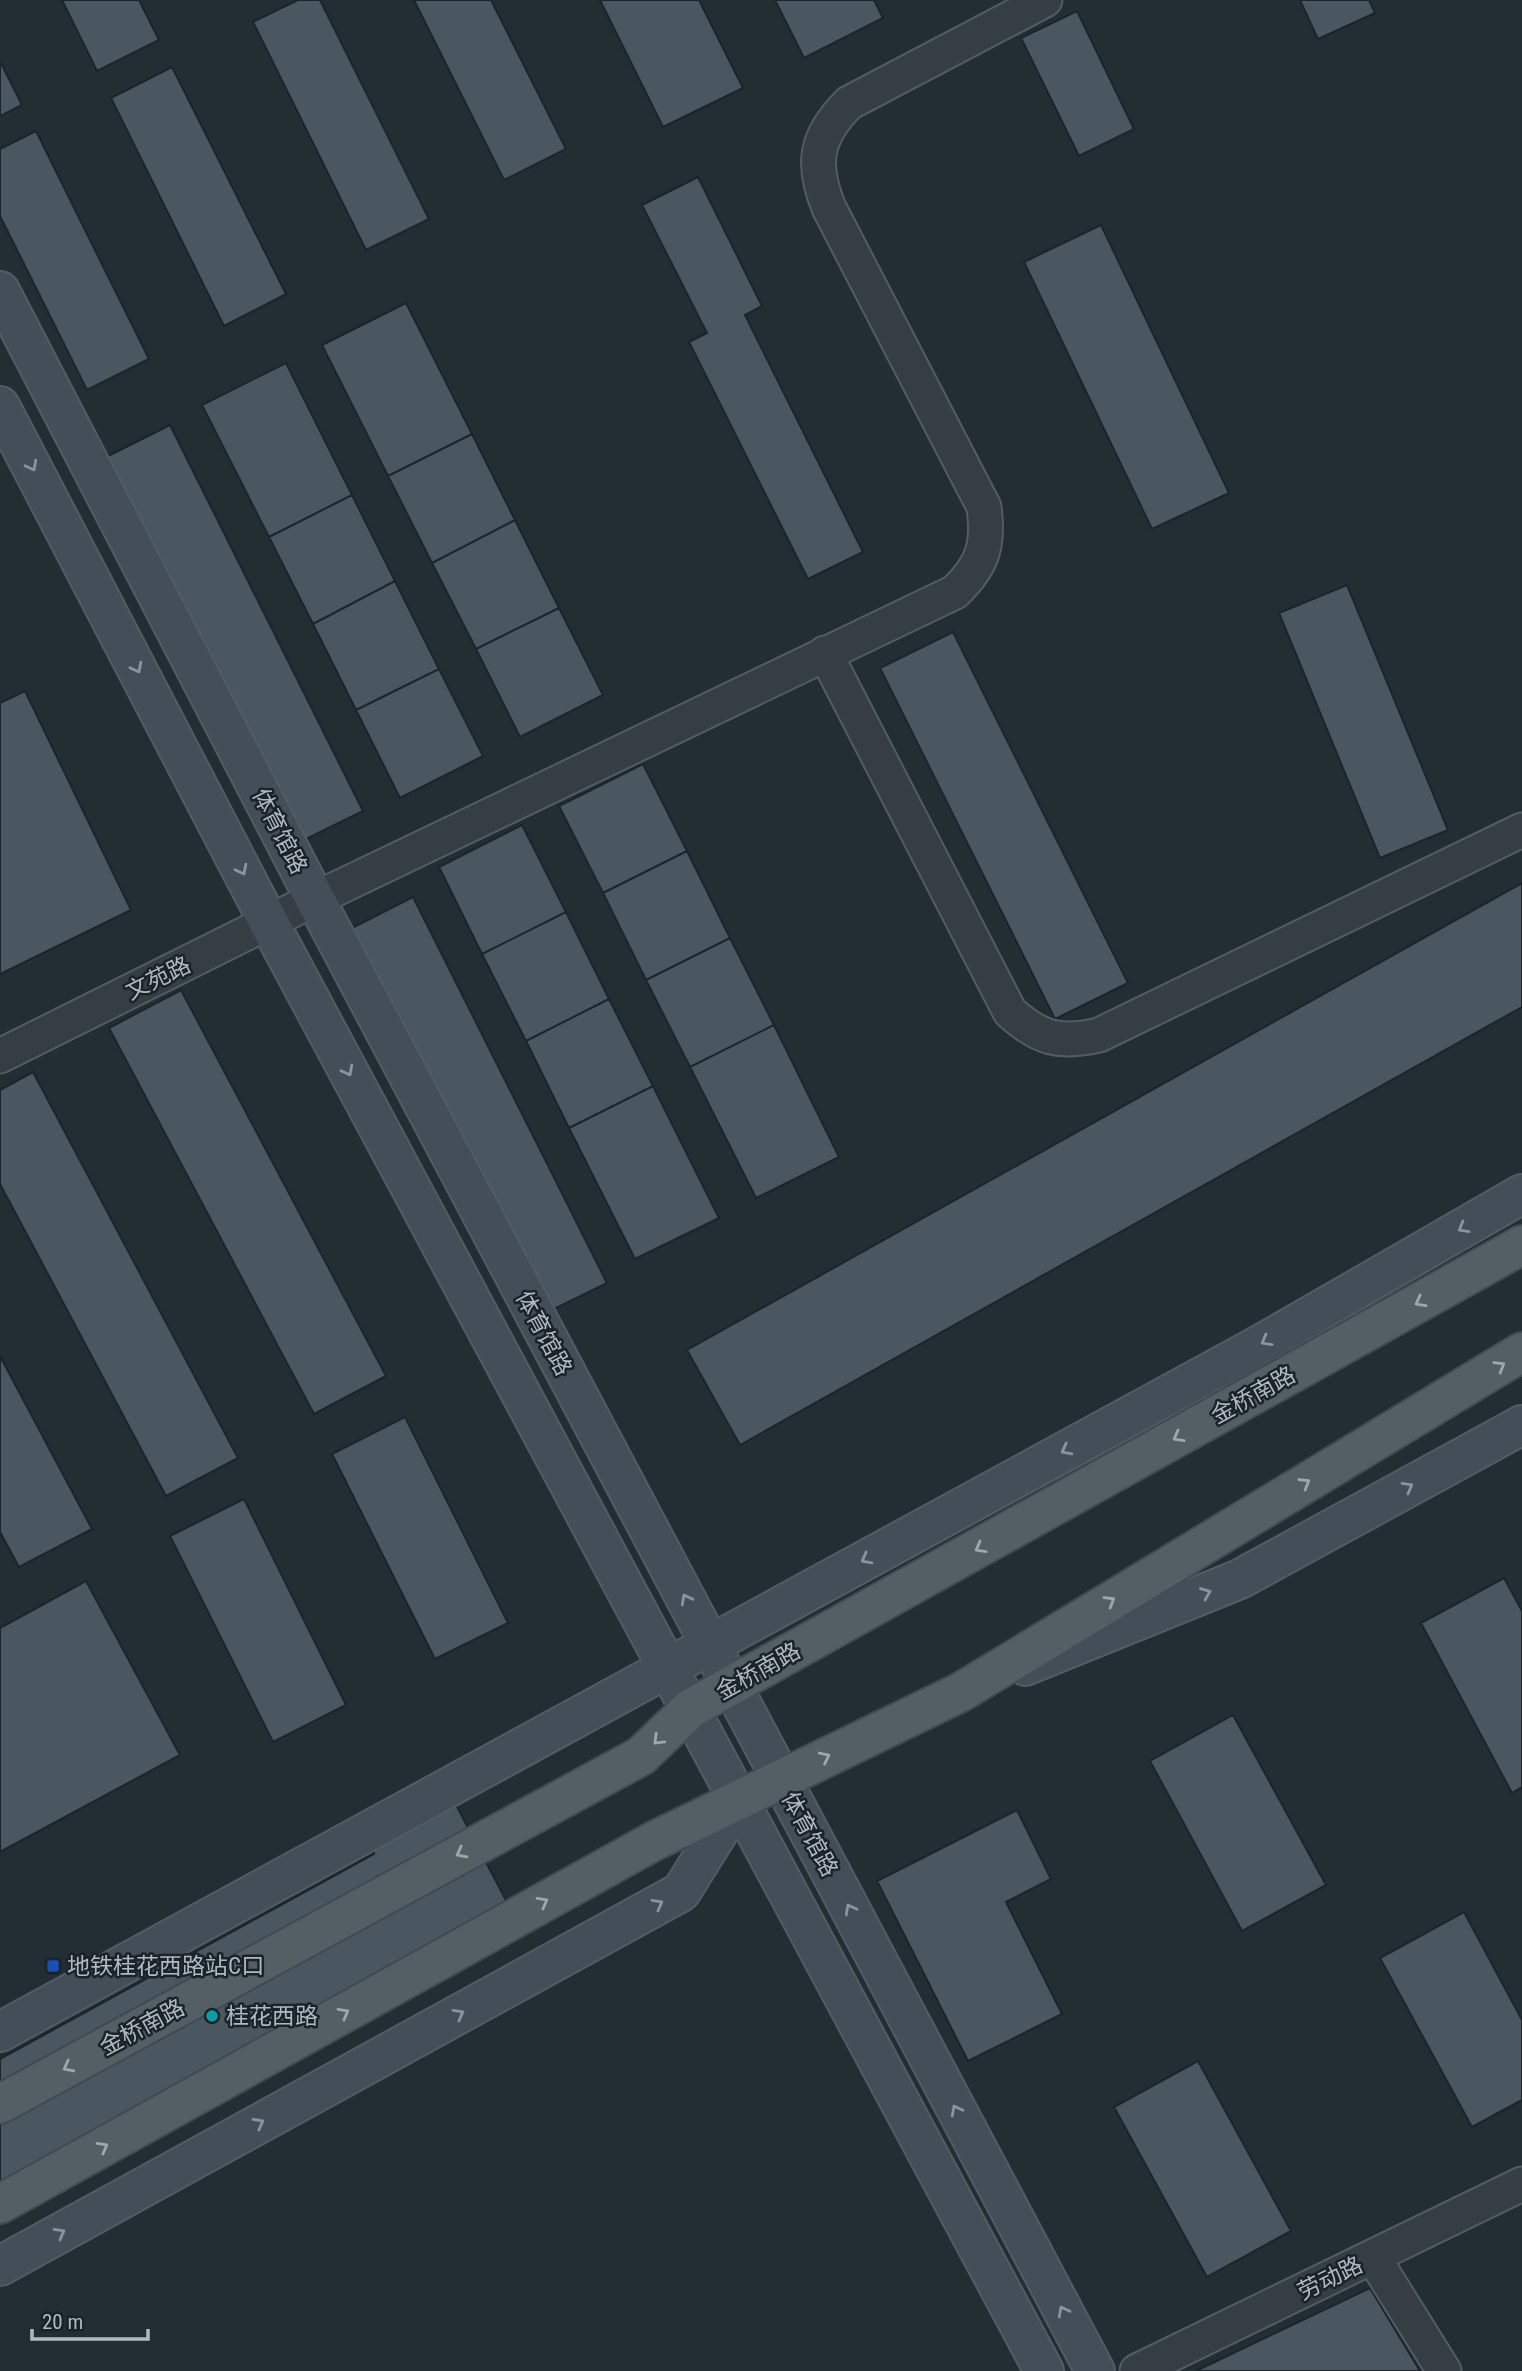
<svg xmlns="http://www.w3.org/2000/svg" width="1522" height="2371" font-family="'Roboto Condensed','Noto Sans SC',sans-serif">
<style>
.building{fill:#4a5760;stroke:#1c252c;stroke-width:2}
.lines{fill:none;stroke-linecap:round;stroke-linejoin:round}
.minor-casing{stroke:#525c63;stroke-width:37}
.secondary-casing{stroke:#525c63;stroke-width:42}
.primary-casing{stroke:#414a52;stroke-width:42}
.minor{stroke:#353e45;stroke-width:33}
.secondary{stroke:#434e58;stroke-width:38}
.primary{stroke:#535e65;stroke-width:38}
.oneway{stroke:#89949d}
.oneway2{stroke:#9da7af}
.transit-dot{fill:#1a4fb4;stroke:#1a232a;stroke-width:2.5}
.culture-dot{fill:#0f9aa8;stroke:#1a232a;stroke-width:2.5}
.labels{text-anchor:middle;stroke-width:5;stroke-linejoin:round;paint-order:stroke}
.street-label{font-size:23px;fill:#afb9c2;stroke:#1a232a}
.poi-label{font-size:23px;fill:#afb9c2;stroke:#1a232a;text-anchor:start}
</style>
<rect width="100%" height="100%" fill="#222d34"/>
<path class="building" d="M62 0H139L159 40 97 71Z
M298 0H320L429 219 366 250 253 22Z
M414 0H491L566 149 504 180Z
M600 0H699L743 88 663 127Z
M775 0H874L883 18 804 58Z
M1300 0H1369L1375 13 1318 39Z
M1077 11 1134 129 1079 156 1021 38Z
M0 61 22 105 0 116Z
M172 67 286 294 224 326 111 98Z
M36 131 149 359 87 390 0 216V149Z
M698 177 762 306 745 315 863 552 808 579 689 342 707 333 642 205Z
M1101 225 1229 493 1152 529 1024 262Z
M406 303 472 434 388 476 322 345Z
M286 363 352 495 269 537 202 405Z
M170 425 363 811 300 842 106 457Z
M472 434 515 520 432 563 388 476Z
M352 495 395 581 313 624 269 537Z
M515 520 559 608 476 649 432 563Z
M395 581 439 669 356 710 313 624Z
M1347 585 1448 830 1380 858 1279 613Z
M559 608 603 695 520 737 476 649Z
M953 632 1128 983 1055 1019 880 668Z
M439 669 483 756 400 798 356 710Z
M25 691 131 910 0 974V703Z
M643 764 687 851 603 893 559 806Z
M522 825 566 912 482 954 439 867Z
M687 851 730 938 646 980 603 893Z
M1522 883V1007L740 1445 687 1350Z
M413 897 607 1283 544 1314 350 929Z
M566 912 609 999 526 1041 482 954Z
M730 938 774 1025 690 1067 646 980Z
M181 990 386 1376 314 1414 109 1028Z
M609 999 653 1086 569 1128 526 1041Z
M774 1025 839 1157 756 1198 690 1067Z
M33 1072 238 1458 166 1496 0 1184V1090Z
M653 1086 719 1218 635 1259 569 1128Z
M0 1356 92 1529 19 1567 0 1532Z
M405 1417 508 1623 435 1659 332 1454Z
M244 1499 346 1705 273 1742 170 1536Z
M1504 1578 1522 1611V1787L1512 1793 1421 1623Z
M86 1581 180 1755 0 1852V1628Z
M1233 1715 1326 1885 1242 1931 1150 1761Z
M453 1799 522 1931 0 2205V2059L374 1854 373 1843Z
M1017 1810 1051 1879 1006 1902 1062 2014 968 2061 877 1881Z
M1464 1912 1522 2020V2100L1472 2127 1380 1958Z
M1198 2061 1291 2231 1207 2277 1114 2107Z
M1370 2288 1420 2371H1196Z"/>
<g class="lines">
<g class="minor-casing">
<path id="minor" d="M825 653 1010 1012C1040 1039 1060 1044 1099 1035L1522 830
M0 1056 315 899 955 592C983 565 989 545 984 507L829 208C811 164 815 137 849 103L1045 0
M1373 2257 1444 2371
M1137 2371 1522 2184"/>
</g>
<g class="secondary-casing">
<path id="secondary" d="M0 291 315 899 1095 2371
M0 406 269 923 1044 2371
M1025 1666 1240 1579 1522 1425
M0 2032 1258 1346 1522 1194
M0 2266 681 1892 739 1799"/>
</g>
<g class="primary-casing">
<path id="primary" d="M0 2104 641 1756 691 1708 1522 1245
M0 2204 654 1841 961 1692 1522 1352"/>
</g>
<use href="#minor" class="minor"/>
<use href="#secondary" class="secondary"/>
<use href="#primary" class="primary"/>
</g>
<defs><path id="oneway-chevron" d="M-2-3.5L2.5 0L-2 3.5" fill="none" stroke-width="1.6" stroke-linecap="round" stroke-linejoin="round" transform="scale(1.75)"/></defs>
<g class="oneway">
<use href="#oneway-chevron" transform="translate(32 466) rotate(63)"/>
<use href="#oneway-chevron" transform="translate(137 668) rotate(63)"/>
<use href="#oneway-chevron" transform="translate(242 870) rotate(63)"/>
<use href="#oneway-chevron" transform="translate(348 1071) rotate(62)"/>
<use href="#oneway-chevron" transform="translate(1463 1228) rotate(150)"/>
<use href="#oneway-chevron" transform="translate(1266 1341) rotate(150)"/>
<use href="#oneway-chevron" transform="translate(1066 1450) rotate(152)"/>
<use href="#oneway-chevron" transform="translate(1408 1487) rotate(-29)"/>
<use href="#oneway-chevron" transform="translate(866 1559) rotate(152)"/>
<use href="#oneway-chevron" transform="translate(1206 1593) rotate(-22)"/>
<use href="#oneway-chevron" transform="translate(686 1599) rotate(-118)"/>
<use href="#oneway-chevron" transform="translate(658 1904) rotate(-29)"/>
<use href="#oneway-chevron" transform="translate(850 1909) rotate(-118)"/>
<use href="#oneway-chevron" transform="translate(459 2014) rotate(-29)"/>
<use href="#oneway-chevron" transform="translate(956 2110) rotate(-118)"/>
<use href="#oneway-chevron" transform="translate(259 2123) rotate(-29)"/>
<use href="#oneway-chevron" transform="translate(60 2233) rotate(-29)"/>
<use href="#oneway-chevron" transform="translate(1063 2311) rotate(-118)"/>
</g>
<g class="oneway2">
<use href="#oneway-chevron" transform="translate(1420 1302) rotate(151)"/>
<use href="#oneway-chevron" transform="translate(1500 1366) rotate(-31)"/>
<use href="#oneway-chevron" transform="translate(1178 1437) rotate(151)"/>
<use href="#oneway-chevron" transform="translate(1305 1483) rotate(-31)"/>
<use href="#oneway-chevron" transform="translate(980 1548) rotate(151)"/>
<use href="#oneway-chevron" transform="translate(1110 1601) rotate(-31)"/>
<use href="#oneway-chevron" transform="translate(658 1740) rotate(136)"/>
<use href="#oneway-chevron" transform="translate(825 1757) rotate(-26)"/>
<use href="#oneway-chevron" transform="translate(461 1853) rotate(152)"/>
<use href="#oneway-chevron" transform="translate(543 1902) rotate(-29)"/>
<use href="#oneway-chevron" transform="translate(344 2013) rotate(-29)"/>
<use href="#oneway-chevron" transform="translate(68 2067) rotate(152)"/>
<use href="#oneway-chevron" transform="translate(103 2147) rotate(-29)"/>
</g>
<rect class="transit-dot" x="46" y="1959" width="14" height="14" rx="3.5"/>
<circle class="culture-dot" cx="212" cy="2016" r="7"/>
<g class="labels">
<g class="street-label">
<text transform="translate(280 831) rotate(63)" y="8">体育馆路</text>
<text transform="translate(158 978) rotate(-26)" y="8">文苑路</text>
<text transform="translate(544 1333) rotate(62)" y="8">体育馆路</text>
<text transform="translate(1253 1395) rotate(-29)" y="8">金桥南路</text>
<text transform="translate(758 1671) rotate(-29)" y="8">金桥南路</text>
<text transform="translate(810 1834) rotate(62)" y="8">体育馆路</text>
<text transform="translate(142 2027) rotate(-28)" y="8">金桥南路</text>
<text transform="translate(1330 2278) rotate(-26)" y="8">劳动路</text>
</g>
<g class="poi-label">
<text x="67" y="1974">地铁桂花西路站C口</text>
<text x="226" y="2024">桂花西路</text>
</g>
</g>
<path d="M32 2329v10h116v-10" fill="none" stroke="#afb9c2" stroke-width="3.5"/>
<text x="42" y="2329" font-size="21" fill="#afb9c2" stroke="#1a232a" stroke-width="5" paint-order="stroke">20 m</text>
</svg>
